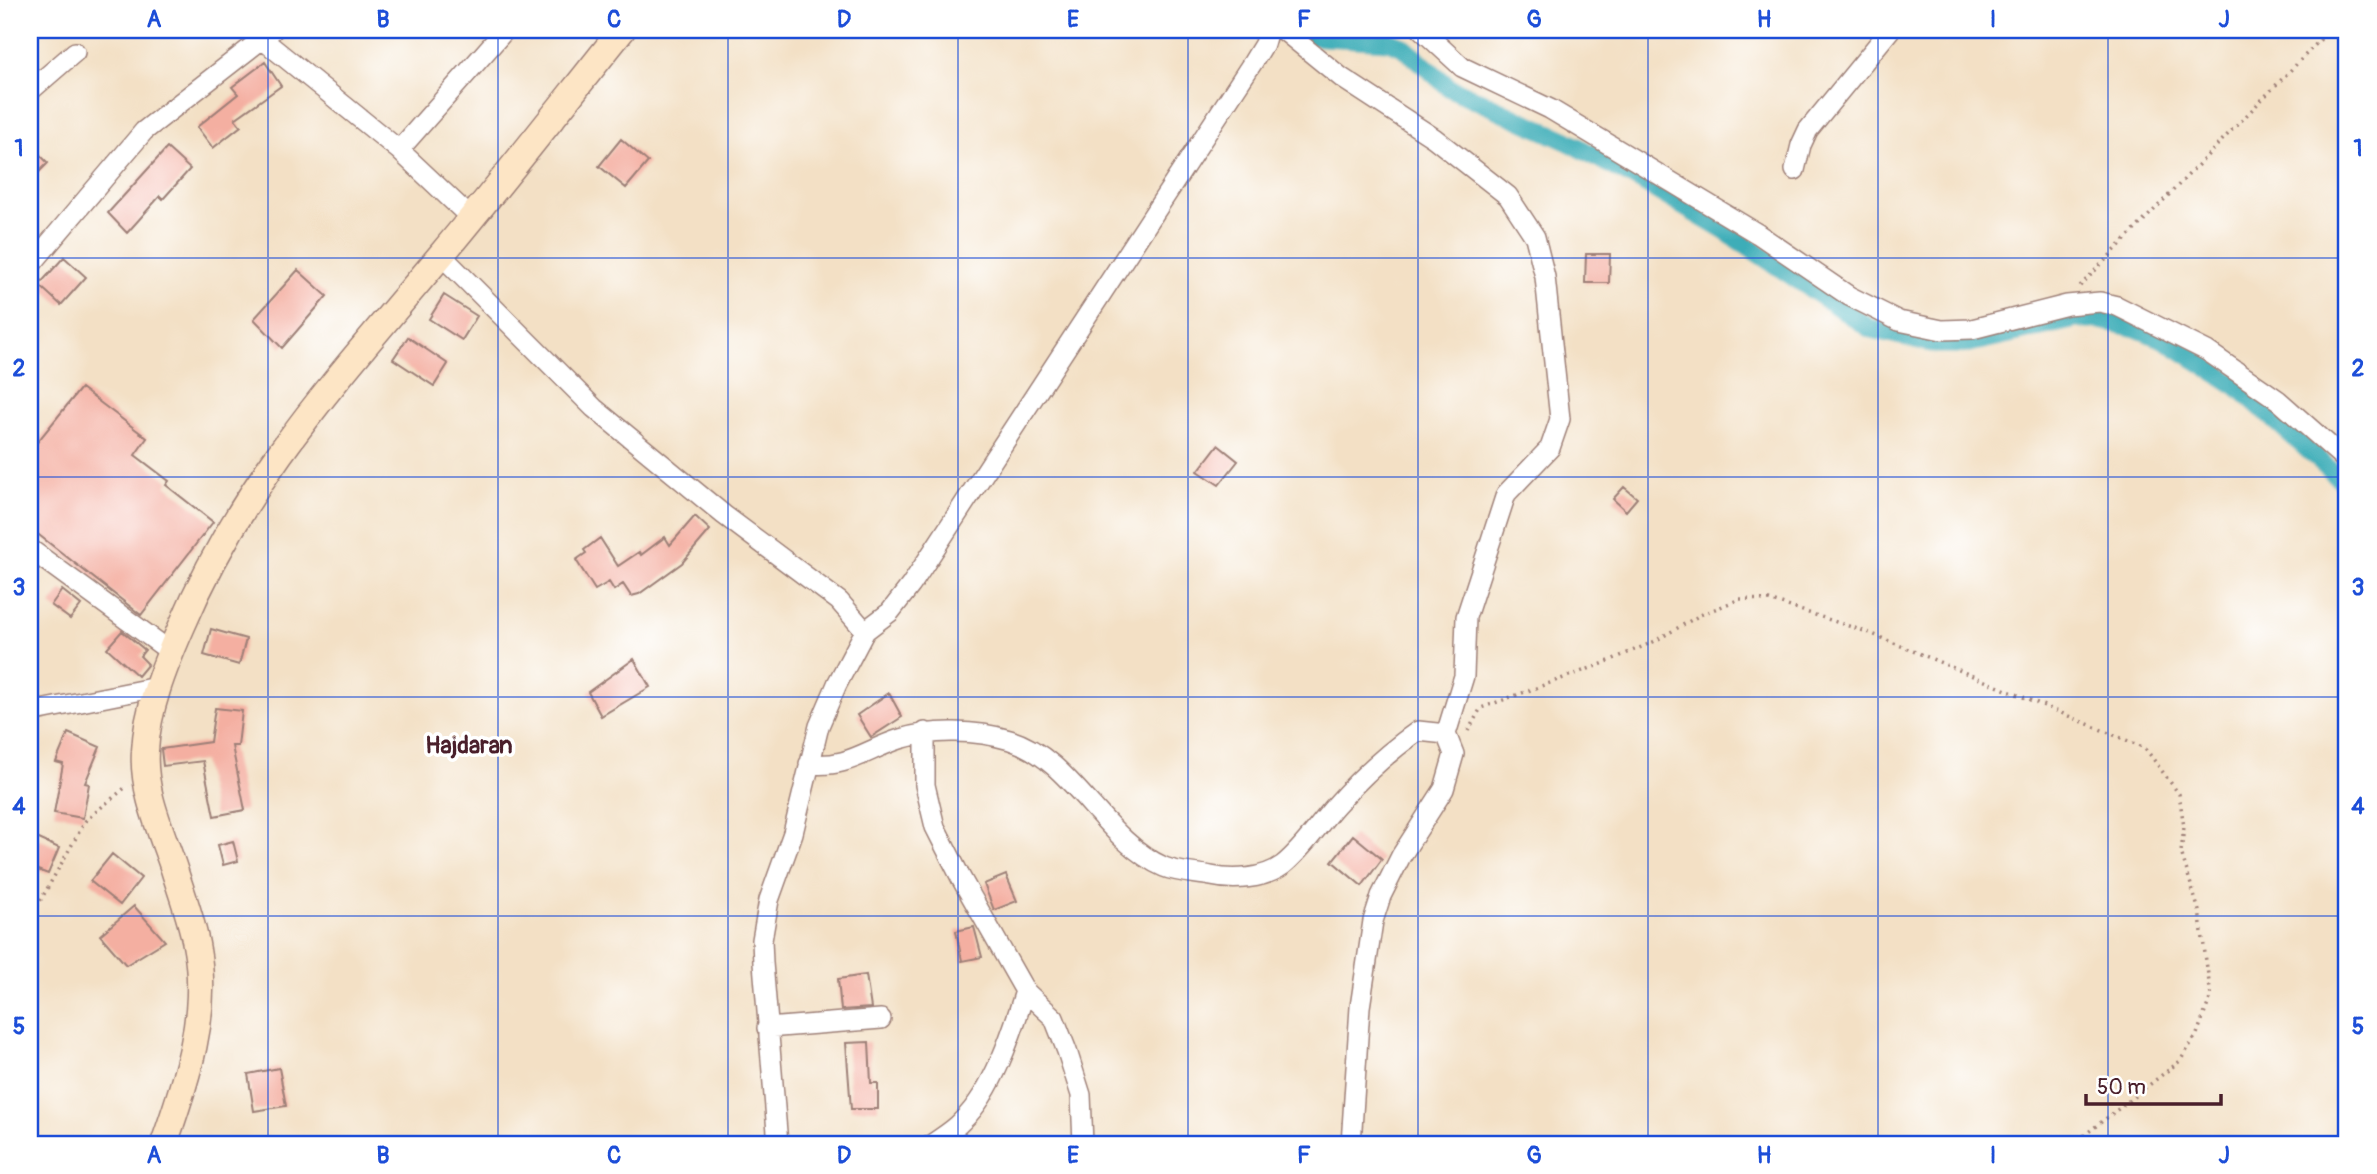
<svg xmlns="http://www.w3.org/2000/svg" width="2377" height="1174" font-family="Pangolin,sans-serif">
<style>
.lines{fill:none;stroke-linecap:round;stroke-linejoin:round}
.canal{stroke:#3cadb8;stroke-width:19}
.building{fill:#f4afa1}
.street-casing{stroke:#9e8078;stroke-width:22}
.secondary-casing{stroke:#9e8078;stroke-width:29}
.path{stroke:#9e8078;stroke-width:3.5;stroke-dasharray:2 5;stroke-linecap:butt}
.street{stroke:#fff;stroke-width:19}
.secondary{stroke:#fde5c5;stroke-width:26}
.grid{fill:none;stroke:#1d4ed8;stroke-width:2;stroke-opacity:0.55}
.labels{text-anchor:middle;stroke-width:7;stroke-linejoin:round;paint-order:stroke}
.quarter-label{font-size:24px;font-weight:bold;fill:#4a1f2b;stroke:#fff}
.neatline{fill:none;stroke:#1d4ed8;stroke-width:2.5}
.grid-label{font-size:23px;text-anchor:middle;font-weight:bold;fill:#1d4ed8}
</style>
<rect width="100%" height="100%" fill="#fff"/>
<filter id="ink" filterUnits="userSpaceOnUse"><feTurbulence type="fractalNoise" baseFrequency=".0143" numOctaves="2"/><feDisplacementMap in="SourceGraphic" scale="14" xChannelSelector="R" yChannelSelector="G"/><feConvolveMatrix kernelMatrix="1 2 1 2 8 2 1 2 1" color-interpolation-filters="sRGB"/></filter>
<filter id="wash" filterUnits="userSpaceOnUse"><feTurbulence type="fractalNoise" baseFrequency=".00686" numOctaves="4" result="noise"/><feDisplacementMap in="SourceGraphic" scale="28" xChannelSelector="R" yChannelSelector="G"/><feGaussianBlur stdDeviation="1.57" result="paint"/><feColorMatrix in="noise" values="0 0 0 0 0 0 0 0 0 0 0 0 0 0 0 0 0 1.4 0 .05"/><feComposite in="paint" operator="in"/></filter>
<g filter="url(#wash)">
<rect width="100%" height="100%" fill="#f3e0c5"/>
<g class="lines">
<path class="canal" d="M1292 30 1309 36 1388 41 1403 47 1450 88 1567 141 1644 183 1725 231 1871 329 1936 344H1965L2076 319H2095L2136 328 2165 340 2237 386 2347 485"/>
</g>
<g id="blocks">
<path class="building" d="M265 62 281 86 235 119 241 126 213 148 197 127 238 94 232 87Z
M621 139 648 162 626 188 599 166Z
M30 145 48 163 30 181Z
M167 148 190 169 163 199 160 196 127 233 108 213Z
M1586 254H1610L1609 283H1585Z
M64 257 86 277 61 305 39 285Z
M298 270 327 296 282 348 254 319Z
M444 295 477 316 462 340 429 319Z
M408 337 448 364 434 386 393 359Z
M81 388 147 438 135 455 169 481 166 485 213 522 141 615 30 528V451Z
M1218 445 1238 461 1219 485 1198 471Z
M1624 487 1637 498 1626 511 1613 499Z
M695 516 710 530 682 563 639 594 631 596 623 584 614 590 609 582 595 590 576 560 586 553 584 550 600 538 618 566 639 552 641 555 665 537 670 545Z
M62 590 81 605 70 619 51 605Z
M211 629 246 639 239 665 204 655Z
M122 631 145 650 140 656 148 664 138 676 107 648Z
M634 659 650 687 601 716 588 692Z
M889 693 902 717 871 737 857 715Z
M215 708 242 711 238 746H232L245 810 214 816 203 761 163 766 161 749 210 742Z
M68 733 100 747 85 783 89 784 83 818 54 813 63 764 56 762Z
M30 835 59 848 48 874 30 867Z
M1353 835 1382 859 1362 886 1332 861Z
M233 841 238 861 223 865 218 845Z
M112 854 141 878 120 905 90 881Z
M1006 875 1017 901 994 910 984 884Z
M134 906 165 941 126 965 100 935Z
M974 927 982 957 962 961 956 931Z
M866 975 871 1008 841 1010 838 979Z
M869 1042 871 1083H878V1109H851L846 1043Z
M279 1068 286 1106 254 1111 248 1074Z"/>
</g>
</g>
<g filter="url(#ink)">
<use href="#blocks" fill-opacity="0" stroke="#9e8078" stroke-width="2"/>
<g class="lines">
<g class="street-casing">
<path id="street" d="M273 30 262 39 399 150 471 218
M1283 30 1342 78 1434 138 1508 196 1535 237 1545 277 1560 419 1550 448 1506 494 1466 617 1464 676 1446 734
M1422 30 1462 67 1550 109 1758 234 1849 296 1899 321 1942 330 1972 329 2067 305 2100 302 2117 306 2207 351 2278 400 2347 461
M30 91 75 52
M399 150 505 30
M1795 170 1801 145 1808 130 1890 30
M441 255 594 408 724 515 839 601 865 631
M30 266 144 131 262 39
M30 549 171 652
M30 712 157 687
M925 732V785L935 827 962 880 1025 991C1013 1031 993 1092 962 1121 954 1130 942 1137 932 1144
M809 764C849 768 865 750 900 739 932 729 977 730 1010 740 1072 759 1103 840 1164 867 1178 873 1197 873 1211 876 1233 881 1264 879 1283 865 1304 848 1318 825 1336 805 1360 778 1388 752 1418 731L1446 734 1454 754 1444 789 1401 856 1381 896 1373 921 1360 1007 1351 1144
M1025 991 1054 1018 1067 1051 1081 1095 1083 1144
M767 1028 881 1019
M778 1144 763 963 762 940 769 900 793 833 819 726 837 684 865 631 890 612 911 585 1253 62 1264 44 1268 30"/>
</g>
<g class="secondary-casing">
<path id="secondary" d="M164 1144C185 1083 209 1016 197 950 193 923 182 895 174 869 162 833 142 791 145 751 147 709 164 667 181 628 243 480 339 377 441 255 503 181 562 105 622 30"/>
</g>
<path class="path" d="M2080 286 2320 40 2322 30
M1468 731 1481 708 1602 664 1653 642 1700 615 1740 599 1769 600 1870 633 2145 748 2179 794 2184 827 2181 852 2199 911 2211 996 2197 1034 2180 1061 2073 1144
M30 919 86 820 126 787"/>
<use href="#street" class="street"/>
<use href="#secondary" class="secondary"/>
</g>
</g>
<path class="grid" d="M268 30V1144M498 30V1144M728 30V1144M958 30V1144M1188 30V1144M1418 30V1144M1648 30V1144M1878 30V1144M2108 30V1144M30 258H2347M30 477H2347M30 697H2347M30 916H2347"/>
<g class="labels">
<g class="quarter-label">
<text x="469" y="753">Hajdaran</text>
</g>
</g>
<rect width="2377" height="1174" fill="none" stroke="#fff" stroke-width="77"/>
<path d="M2086 1094v10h135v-10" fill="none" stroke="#4a1f2b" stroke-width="3.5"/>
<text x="2097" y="1094" font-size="21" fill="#4a1f2b" stroke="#ffffff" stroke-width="5" paint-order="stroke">50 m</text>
<rect x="38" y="38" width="2300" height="1098" class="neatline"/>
<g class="grid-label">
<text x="154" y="27">A</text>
<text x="383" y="27">B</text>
<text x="614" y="27">C</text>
<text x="844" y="27">D</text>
<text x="1073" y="27">E</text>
<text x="1304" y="27">F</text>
<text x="1534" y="27">G</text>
<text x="1764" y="27">H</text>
<text x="1993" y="27">I</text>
<text x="2224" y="27">J</text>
<text x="19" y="156">1</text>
<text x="2358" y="156">1</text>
<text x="19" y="376">2</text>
<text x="2358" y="376">2</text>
<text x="19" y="595">3</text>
<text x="2358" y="595">3</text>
<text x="19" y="814">4</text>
<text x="2358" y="814">4</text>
<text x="19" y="1034">5</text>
<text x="2358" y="1034">5</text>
<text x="154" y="1163">A</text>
<text x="383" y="1163">B</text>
<text x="614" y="1163">C</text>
<text x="844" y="1163">D</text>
<text x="1073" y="1163">E</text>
<text x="1304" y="1163">F</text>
<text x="1534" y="1163">G</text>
<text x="1764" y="1163">H</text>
<text x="1993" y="1163">I</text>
<text x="2224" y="1163">J</text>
</g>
</svg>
